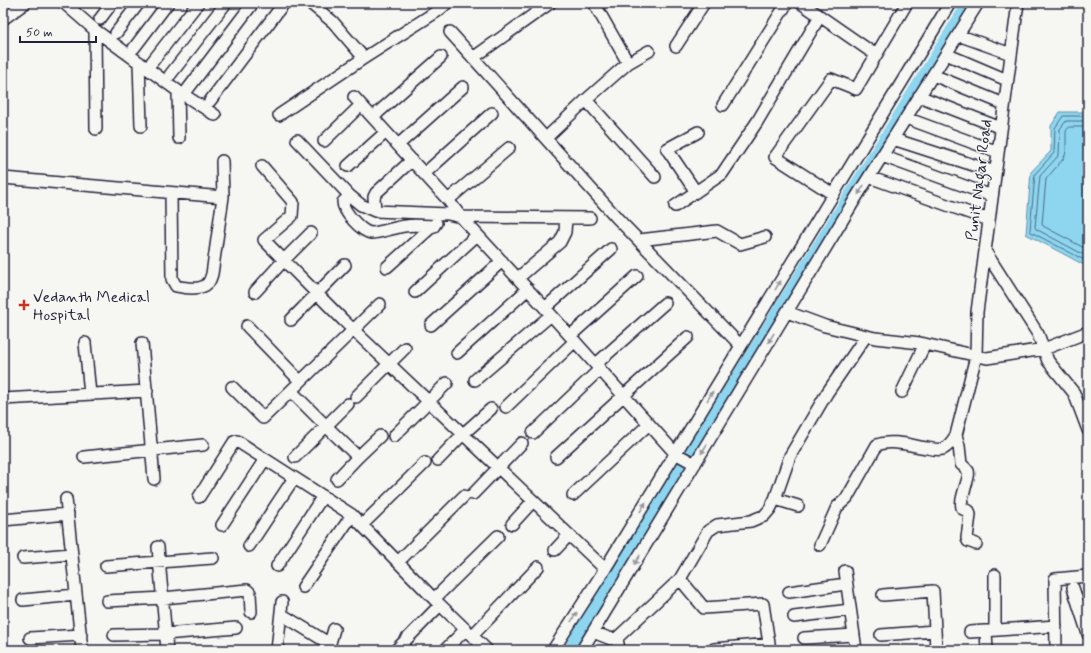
<svg xmlns="http://www.w3.org/2000/svg" width="1091" height="653" font-family="Mynerve,sans-serif">
<style>
.water{fill:#8ed6ef;stroke:#638ea7}
.lines{fill:none;stroke-linecap:round;stroke-linejoin:round}
.shore{stroke:#4d6a83;stroke-width:1}
.canal{stroke:#8ed6ef;stroke-width:11}
.minor-casing{stroke:#22223b;stroke-width:14}
.minor{stroke:#f6f6f2;stroke-width:11}
.oneway{fill:#9797a0}
.poi-dot{fill:#c8321e;stroke:#f6f6f2;stroke-width:1.5}
.labels{text-anchor:middle;stroke-width:3;stroke-linejoin:round;paint-order:stroke}
.street-label{font-size:16px;fill:#22223b;stroke:#f6f6f2}
.poi-label{font-size:16px;fill:#22223b;stroke:#f6f6f2;text-anchor:start}
</style>
<rect width="100%" height="100%" fill="#f6f6f2"/>
<filter id="ink" filterUnits="userSpaceOnUse"><feTurbulence type="fractalNoise" baseFrequency=".025" numOctaves="2"/><feDisplacementMap in="SourceGraphic" scale="8" xChannelSelector="R" yChannelSelector="G"/><feConvolveMatrix kernelMatrix="1 2 1 2 8 2 1 2 1" color-interpolation-filters="sRGB"/></filter>
<g filter="url(#ink)">
<path class="water" d="M1060 112H1088V267L1026 234 1031 172 1051 151V126Z"/>
<g class="lines">
<path class="shore" d="M1088 116H1063L1055 128 1054 153 1035 174 1030 230 1031 232 1088 262
M1088 121H1066L1060 129 1059 155 1040 176 1035 227 1036 229 1088 257
M1088 127H1069L1066 131V152L1064 158 1046 179 1042 224 1043 226 1088 250"/>
<path class="canal" d="M568 650 968 3"/>
<g class="minor-casing">
<path id="minor" d="M64 3 95 30 178 91 215 115
M310 3 333 22 364 58
M801 3 876 55
M1018 3 985 251 1038 334 1048 361 1074 393 1088 430
M3 19 25 3
M100 19 112 3
M95 30 96 129
M450 32 618 219 741 346
M116 33 139 3
M958 35 1011 54
M676 46 704 3
M134 48 168 3
M946 54 1007 80
M473 58 550 3
M139 62 141 126
M152 62 198 3
M628 63 649 51
M170 75 226 3
M933 75 1004 104
M188 89 253 3
M178 91 179 138
M919 96 1001 128
M354 97 448 200 461 217 590 218
M586 100 655 177
M210 101 284 3
M723 105 787 3
M279 115 364 58 439 10 447 3
M373 117 441 57
M906 118 998 152
M546 138 586 100 628 63 594 3
M893 139 995 172
M297 140 350 196 361 205 375 211 448 214 461 217 545 308 675 453 695 464
M324 141 361 105
M398 145 463 87
M882 156 992 196
M262 166 293 202 292 216 264 240 344 321 605 569
M348 166 386 132
M424 174 492 113
M869 177 989 220
M3 178 223 197
M696 192 667 149 698 132
M171 193 172 279 176 286C185 288 201 291 208 283 210 281 211 277 212 274L223 197 222 161
M833 194 775 157 831 79 856 89 907 3
M350 196 343 202C343 212 362 232 371 233 381 233 395 227 405 226 414 224 424 226 434 226
M448 200 509 148
M675 206 722 174 757 122 820 16
M375 211 374 197 376 193 412 160
M639 240 717 231 740 244 765 237
M387 267 436 223
M518 278 560 242 565 232 566 218
M255 292 284 260 311 233
M415 292 477 235
M545 308 611 249
M787 312 825 326 875 338 920 343 987 358 1044 349 1088 332
M291 320 345 265
M431 325 502 261
M247 326 300 381
M570 336 637 276
M85 343 90 394
M142 343 154 479
M457 353 528 289
M596 364 665 303
M475 380 551 315
M232 387 263 418 380 304
M291 391 326 426 348 404
M902 392 925 344
M356 397 405 348
M3 399 147 391
M506 407 575 341
M533 433 600 369
M394 436 447 383
M84 457 203 445
M295 457 326 426 358 457 380 436
M556 457 688 337
M438 460 462 435 491 409
M337 479 358 457
M473 494 522 443
M573 495 649 424
M199 497 234 442 237 441 352 515 434 599 487 650
M66 499 82 650
M798 506 775 499 790 456 827 393 866 336
M3 520 68 514
M512 524 533 501
M222 525 265 459
M362 525 425 463
M976 544 968 541 967 538 970 515 969 511C967 510 965 510 963 509 957 503 971 477 968 471 966 468 963 466 961 464L959 446 956 435 976 356 977 312 985 251
M820 545 837 507 847 498 877 445C891 439 913 446 927 448 932 449 939 450 943 449 949 446 953 440 956 435
M249 546 294 478
M158 547 167 650
M555 550 569 535
M23 558 72 554
M398 562 464 496
M106 566 213 558
M277 566 323 496
M845 571 856 650
M995 575V630
M680 579 704 608 763 604 770 650
M303 587 352 515
M1073 588 1088 634
M789 592 846 584
M883 595 933 591 936 650
M434 599 498 536
M23 600 76 595
M107 601 163 598 247 590 250 593 251 612
M281 614 330 644
M794 617 850 610
M986 631 987 650
M593 632 611 639 617 638 619 650
M970 632 1056 626
M114 635 165 634 236 628
M881 635 935 631
M472 636 538 567
M30 638 81 635
M617 638 680 579 708 531 717 525 751 521 758 518 764 516 770 509 775 499
M804 638 854 635
M714 649 769 644
M277 650 282 602
M328 650 334 629
M396 650 440 605
M445 650 465 630
M553 650 605 569 950 3
M582 650 857 196 978 3
M1056 650 1055 579 1088 576"/>
</g>
<use href="#minor" class="minor"/>
</g>
<defs><path id="oneway-solid" d="M-6-.8H1V-3.2L6.5 0L1 3.2V.8H-6Z"/></defs>
<g class="oneway">
<use href="#oneway-solid" transform="translate(861 190) rotate(122)"/>
<use href="#oneway-solid" transform="translate(778 285) rotate(-59)"/>
<use href="#oneway-solid" transform="translate(771 338) rotate(121)"/>
<use href="#oneway-solid" transform="translate(710 396) rotate(-59)"/>
<use href="#oneway-solid" transform="translate(704 449) rotate(121)"/>
<use href="#oneway-solid" transform="translate(643 507) rotate(-59)"/>
<use href="#oneway-solid" transform="translate(637 560) rotate(121)"/>
<use href="#oneway-solid" transform="translate(574 617) rotate(-58)"/>
</g>
</g>
<path class="poi-dot" d="M22 299h4v4h4v4h-4v4h-4v-4h-4v-4h4z"/>
<g class="labels">
<g class="street-label">
<text transform="translate(978 180) rotate(-83)" y="6">Punit Nagar Road</text>
</g>
<g class="poi-label">
<text x="33" y="302">Vedanth Medical<tspan x="33" dy="18">Hospital</tspan></text>
</g>
</g>
<rect width="1091" height="653" fill="none" stroke="#f6f6f2" stroke-width="16"/>
<rect x="8" y="8" width="1075" height="637" fill="none" stroke="#22223b" stroke-width="1.5" filter="url(#ink)"/>
<path d="M20 36v6h76v-6" fill="none" stroke="#22223b" stroke-width="2"/>
<text x="26" y="36" font-size="12" fill="#22223b" stroke="#f6f6f2" stroke-width="3" paint-order="stroke">50 m</text>
</svg>
